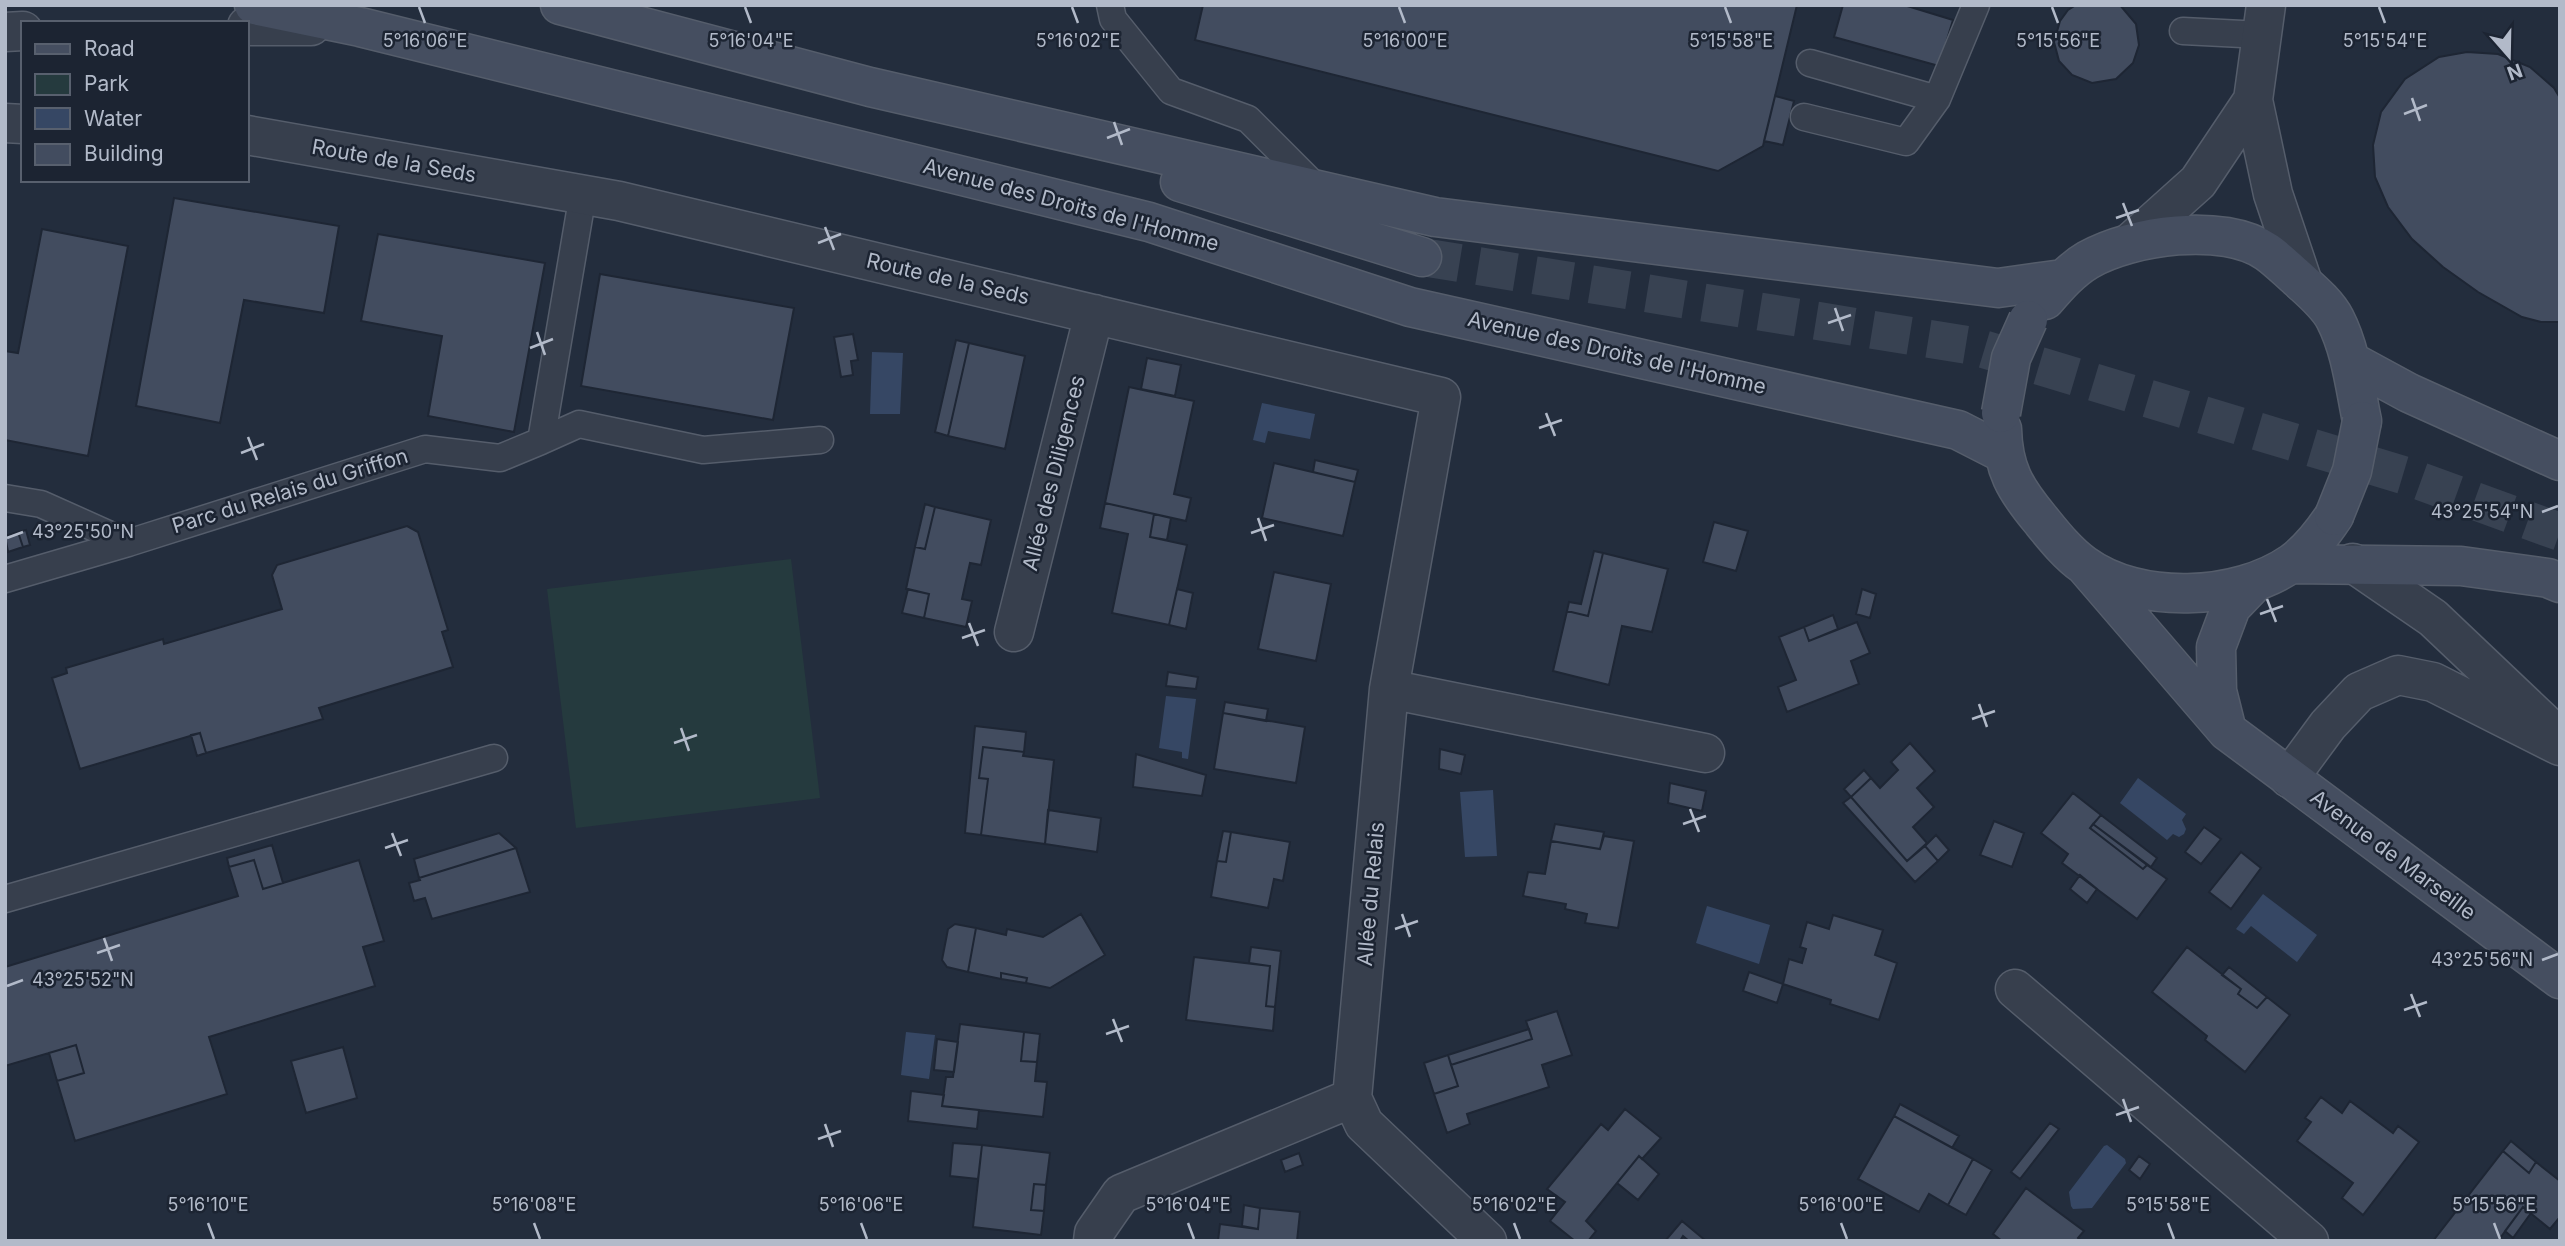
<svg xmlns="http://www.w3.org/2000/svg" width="2565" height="1246" font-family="Inter,sans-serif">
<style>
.green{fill:#253a3e}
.water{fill:#364764}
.building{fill:#424c5f;stroke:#1e2634;stroke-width:2}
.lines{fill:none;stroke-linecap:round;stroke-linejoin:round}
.secondary-tunnel{stroke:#384252;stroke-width:38;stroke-dasharray:38 19;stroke-linecap:butt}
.lane-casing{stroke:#555d6b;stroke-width:29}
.street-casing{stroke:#555d6b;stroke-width:41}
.secondary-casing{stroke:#555d6b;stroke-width:41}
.lane{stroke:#373f4d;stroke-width:26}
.street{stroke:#373f4d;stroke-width:38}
.secondary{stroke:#454e60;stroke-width:38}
.secondary-bridge-casing{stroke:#555d6b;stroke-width:41;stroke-linecap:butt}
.secondary-bridge{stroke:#454e60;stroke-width:38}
.ticks{fill:none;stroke:#b2bac9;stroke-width:2.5}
.labels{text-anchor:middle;stroke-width:5;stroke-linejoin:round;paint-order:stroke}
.street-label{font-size:21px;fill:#b2bac9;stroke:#1c2432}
.ticks-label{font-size:18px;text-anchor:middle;fill:#b2bac9;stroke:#1c2432;stroke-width:5;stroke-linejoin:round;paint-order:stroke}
</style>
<rect width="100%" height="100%" fill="#232d3d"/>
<path class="green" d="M791 559 820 798 576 828 547 589Z"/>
<path class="water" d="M872 352 903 353 900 414H870Z
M1262 403 1315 414 1310 439 1268 431 1265 443 1253 440Z
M1166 696 1196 699 1188 759 1182 758V752L1159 748Z
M2138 778 2186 814 2182 820 2186 829 2184 834 2179 837 2173 834 2167 840 2120 803Z
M1493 790 1497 856 1465 857 1460 792Z
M2263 894 2317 935 2297 962 2251 926 2244 934 2236 929Z
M1707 906 1770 925 1759 964 1696 943Z
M906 1032 935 1035 929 1079 901 1075Z
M2107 1145 2125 1159 2126 1163 2092 1208 2073 1209 2071 1206 2069 1192 2104 1146Z"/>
<path class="building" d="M1203 5H1797L1763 146 1718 171 1195 40Z
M1843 5H1904L1953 20 1939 66 1834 37Z
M2076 5H2120L2136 24 2139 45 2133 63 2116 79 2092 83 2072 75 2059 61 2054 42 2060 21 2068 10Z
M2467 52 2498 54 2530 67 2554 88 2560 98V322H2541L2522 317 2478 292 2443 267 2412 239 2388 207 2375 177 2373 145 2381 112 2405 79 2439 57Z
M1775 96 1794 101 1783 145 1764 141Z
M174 198 339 226 324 313 244 300 220 423 136 406Z
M42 229 128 246 88 456 5 440V351L18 353Z
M378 234 545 263 514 432 428 416 442 336 361 321Z
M600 274 794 308 773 420 581 386Z
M853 334 858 360 851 361 853 375 841 377 834 337Z
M956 340 969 343 948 436 935 432Z
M969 343 1025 356 1005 449 948 436Z
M1147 358 1181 365 1175 396 1141 389Z
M1129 387 1194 401 1174 494 1191 498 1186 521 1105 503Z
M1315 460 1358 470 1355 482 1313 472Z
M1274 463 1355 482 1343 536 1262 518Z
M1105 503 1154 514 1150 537 1187 545 1169 625 1112 613 1128 534 1100 528Z
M925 504 935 507 925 549 915 547Z
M935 507 991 520 981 565 970 563 962 599 972 601 966 627 924 618 929 594 906 589 915 547 925 549Z
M1154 514 1171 518 1167 540 1150 537Z
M1714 522 1748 531 1736 571 1703 562Z
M407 526 418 532 448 630 442 632 453 667 319 708 323 719 206 753 200 733 80 769 52 678 67 673 66 668 163 639 164 644 282 609 272 575 277 565Z
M26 530 30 545 23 547 18 532Z
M18 532 23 547 8 552 5 536Z
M1594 551 1603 553 1588 616 1567 611 1569 602 1581 604Z
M1603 553 1668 569 1652 632 1622 626 1609 685 1553 671 1567 611 1588 616Z
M1274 572 1331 584 1316 661 1258 649Z
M908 589 929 594 924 618 902 613Z
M1177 589 1193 593 1186 629 1169 625Z
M1862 589 1876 594 1870 618 1856 614Z
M1833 615 1838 629 1809 641 1804 627Z
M1857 622 1870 653 1851 661 1859 684 1787 712 1778 687 1796 680 1779 637 1804 627 1809 641Z
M1168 672 1198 677 1196 689 1166 686Z
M1225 702 1268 709 1266 721 1223 713Z
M1223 713 1305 727 1296 783 1214 769Z
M975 726 1026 732 1024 752 983 747 979 778 988 779 981 835 965 833Z
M200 733 206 753 197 756 191 735Z
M1910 743 1935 771 1917 788 1934 807 1913 827 1927 843 1907 861 1851 797 1871 778 1880 788 1898 770 1891 762Z
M983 747 1024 752 1023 756 1054 760 1045 844 981 835 988 779 979 778Z
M1440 749 1465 755 1461 774 1439 769Z
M1136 754 1206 775 1202 796 1133 787Z
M1864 770 1871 778 1851 797 1844 789Z
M1670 783 1706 791 1702 811 1668 803Z
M2073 793 2101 815 2090 828 2143 869 2147 865 2167 879 2137 919 2062 863 2068 854 2041 833Z
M1851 797 1907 861 1925 846 1938 861 1915 882 1843 803Z
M1048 810 1101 818 1097 852 1045 844Z
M2101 815 2157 858 2151 867 2093 824Z
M1994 821 2024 833 2012 867 1980 855Z
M1555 824 1604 832 1600 849 1551 841Z
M2093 824 2147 865 2143 869 2090 828Z
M2204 827 2221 839 2201 864 2185 852Z
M1223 831 1231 832 1226 862 1217 861Z
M1231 832 1290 842 1283 881 1274 879 1268 908 1211 897 1217 861 1226 862Z
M499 833 516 848 419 878 414 859Z
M1936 835 1949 850 1938 861 1925 846Z
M1604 836 1634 841 1618 928 1585 923 1587 914 1565 909 1566 904 1523 896 1528 872 1545 874 1551 841 1600 849Z
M272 845 283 883 263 889 254 860 229 867 227 858Z
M516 848 530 892 432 919 425 898 414 901 409 883 420 880 419 878Z
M2241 852 2261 868 2231 909 2209 892Z
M254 860 263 889 359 860 384 941 363 947 375 986 209 1037 227 1094 75 1141 57 1081 84 1073 76 1045 5 1066V967L238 896 229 867Z
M2080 875 2097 889 2087 903 2070 889Z
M1081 914 1105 955 1050 988 1026 983 1027 978 1001 973V979L968 972 976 928 1006 935 1007 929 1043 937Z
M1833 915 1883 930 1875 955 1897 963 1879 1020 1830 1004 1831 1000 1783 984 1789 959 1802 963 1806 949 1800 947 1807 922 1829 929Z
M955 924 976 928 968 972 947 967 942 960 948 929Z
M1251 947 1281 951 1275 1007 1266 1006 1270 966 1249 963Z
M2187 947 2241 989 2238 994 2257 1008 2267 997 2290 1015 2245 1072 2205 1040 2207 1036 2152 992Z
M1194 957 1270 966 1266 1006 1275 1007 1273 1031 1186 1020Z
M2229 967 2267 997 2257 1008 2238 994 2241 989 2222 975Z
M1749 972 1783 984 1777 1003 1743 991Z
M1001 973 1027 978 1026 983 1001 979Z
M1557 1011 1572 1055 1542 1065 1549 1087 1467 1114 1470 1124 1447 1133 1434 1094 1458 1086 1451 1065 1532 1039 1526 1021Z
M960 1024 1024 1032 1021 1061 1037 1062 1035 1081 1047 1082 1043 1117 942 1106 946 1077H953Z
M1529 1029 1532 1039 1451 1065 1448 1055Z
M1024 1032 1040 1034 1037 1062 1021 1061Z
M937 1039 958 1042 954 1072 934 1070Z
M76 1045 84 1073 57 1081 49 1053Z
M343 1047 357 1098 306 1113 291 1061Z
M1448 1055 1458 1086 1434 1094 1424 1063Z
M911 1091 944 1095 942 1106 979 1110 977 1129 908 1121Z
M2321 1097 2342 1113 2350 1101 2393 1133 2398 1126 2419 1142 2363 1215 2342 1198 2353 1183 2297 1141 2311 1122 2305 1118Z
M1900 1104 1959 1136 1952 1148 1894 1116Z
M1625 1109 1661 1138 1642 1159 1639 1156 1586 1221 1596 1231 1588 1241H1575L1550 1221 1565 1202 1547 1189 1601 1124 1608 1130Z
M1894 1116 1973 1159 1948 1205 1929 1194 1919 1212 1858 1179Z
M2050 1123 2059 1129 2020 1179 2011 1172Z
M2511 1141 2536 1162 2529 1173 2503 1151Z
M953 1143 982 1145 978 1179 950 1176Z
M982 1145 1050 1153 1046 1185 1034 1184 1031 1210 1044 1211 1041 1235 973 1227Z
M2503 1151 2529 1173 2536 1162 2560 1181V1217L2550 1229 2523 1207 2498 1241H2433Z
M1299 1153 1303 1165 1285 1172 1281 1160Z
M1639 1156 1659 1174 1638 1200 1617 1183Z
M2139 1156 2150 1164 2140 1179 2129 1170Z
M1973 1159 1992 1170 1966 1215 1948 1205Z
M1034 1184 1046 1185 1044 1211 1031 1210Z
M2026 1188 2084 1231 2078 1238 2081 1241H2002L1993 1234Z
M1244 1205 1260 1208 1258 1229 1242 1226Z
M2523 1207 2531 1213 2513 1238 2505 1231Z
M1260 1208 1300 1212 1297 1241H1218L1220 1224 1258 1229Z
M1682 1221 1706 1241H1689L1683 1236 1680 1241H1665Z"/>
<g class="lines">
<path class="secondary-tunnel" d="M1422 257 1973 346 2403 475 2560 532"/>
<g class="lane-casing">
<path id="lane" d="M1110 5 1113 19 1171 91 1248 119 1319 190
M2183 31 2262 35
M1810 63 1937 99
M1804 117 1906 142 1937 99 1976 5
M541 441 579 424 703 450 820 440
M5 498 41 504 128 543 425 449 500 458 541 441 583 194
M5 579 128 543
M5 899 494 758"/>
</g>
<g class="street-casing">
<path id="street" d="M2266 5 2253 100 2273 194 2303 283
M247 26H311
M5 32 23 31
M5 123 23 124
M247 135 619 201 1441 397 1389 689 1352 1098 1364 1124 1487 1241
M2130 243 2198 182 2253 100
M2353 563 2433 618 2549 728
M1014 632 1094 314
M1389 689 1705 753
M2289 778 2328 725 2359 692 2398 675 2433 682 2560 746
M2015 989 2309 1241
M1093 1241 1094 1233 1121 1194 1352 1098"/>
</g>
<g class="secondary-casing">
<path id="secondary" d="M254 5 360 27 1149 222 1410 307 1958 430 2003 453
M560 5 870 87 1435 217 1998 288 2063 279
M1180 182 1422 257
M2045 300C2058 285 2071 270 2088 260 2132 235 2223 222 2267 252 2277 259 2286 268 2295 276 2308 288 2327 303 2335 319 2351 350 2355 387 2362 421
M2350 361 2409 393 2560 461
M2002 429C2003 469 2015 489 2040 519 2053 535 2067 553 2084 565 2139 605 2237 601 2292 563 2310 550 2322 534 2334 516
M2291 564 2461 566 2548 578 2560 583
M2085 566 2227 731 2560 979
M2227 731 2217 691 2216 647 2231 607 2255 582"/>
</g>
<use href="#lane" class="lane"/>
<use href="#street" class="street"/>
<use href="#secondary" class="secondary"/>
<g class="secondary-bridge-casing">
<path id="secondary-bridge" d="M2001 413 2011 358 2028 320
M2334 516 2352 471 2362 421"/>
</g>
<use href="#secondary-bridge" class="secondary-bridge"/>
</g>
<path class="ticks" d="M419 7 425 23M745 7 751 23M1072 7 1078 23M1399 7 1405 23M1725 7 1731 23M2052 7 2058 23M2379 7 2385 23M2412 98 2420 121M2404 114 2427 105M1114 122 1122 145M1107 138 1130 129M2123 203 2132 226M2116 218 2139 210M825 227 834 250M818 243 841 234M1835 308 1843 331M1828 323 1851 315M537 332 545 355M530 348 553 339M1546 413 1555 436M1539 428 1562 420M248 437 257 460M241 453 264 444M2542 512 2558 506M1258 518 1266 541M1251 533 1274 525M7 538 23 532M2267 599 2276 622M2260 614 2283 606M969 623 978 646M962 638 985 630M1979 704 1987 727M1972 719 1995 711M681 728 689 751M674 743 697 735M1690 809 1699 832M1683 824 1706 816M392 833 401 856M385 848 408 840M1402 914 1410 937M1395 929 1418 921M104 938 112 961M97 953 120 945M2542 960 2558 954M7 986 23 980M2411 994 2420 1017M2404 1010 2427 1002M1113 1019 1122 1042M1106 1034 1129 1026M2123 1099 2131 1122M2116 1115 2139 1107M825 1124 833 1147M818 1139 841 1131M208 1223 214 1239M534 1223 540 1239M861 1223 867 1239M1188 1223 1194 1239M1514 1223 1520 1239M1841 1223 1847 1239M2168 1223 2174 1239M2494 1223 2500 1239"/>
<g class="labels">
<g class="street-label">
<text transform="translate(394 161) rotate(10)" y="7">Route de la Seds</text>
<text transform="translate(1071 205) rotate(15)" y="7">Avenue des Droits de l'Homme</text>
<text transform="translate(948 279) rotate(13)" y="7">Route de la Seds</text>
<text transform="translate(1617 353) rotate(13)" y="7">Avenue des Droits de l'Homme</text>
<text transform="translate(1054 473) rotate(-76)" y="7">Allée des Diligences</text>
<text transform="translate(290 491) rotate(-17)" y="7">Parc du Relais du Griffon</text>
<text transform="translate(2393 855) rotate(37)" y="7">Avenue de Marseille</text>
<text transform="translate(1371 894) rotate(-85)" y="7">Allée du Relais</text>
</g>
</g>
<g class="ticks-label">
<text x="425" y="47">5°16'06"E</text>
<text x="751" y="47">5°16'04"E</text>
<text x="1078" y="47">5°16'02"E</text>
<text x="1405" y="47">5°16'00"E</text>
<text x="1731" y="47">5°15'58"E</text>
<text x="2058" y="47">5°15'56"E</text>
<text x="2385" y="47">5°15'54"E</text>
<text x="2482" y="518">43°25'54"N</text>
<text x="83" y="538">43°25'50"N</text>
<text x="2482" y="966">43°25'56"N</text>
<text x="83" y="986">43°25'52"N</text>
<text x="208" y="1211">5°16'10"E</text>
<text x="534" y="1211">5°16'08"E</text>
<text x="861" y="1211">5°16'06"E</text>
<text x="1188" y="1211">5°16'04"E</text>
<text x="1514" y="1211">5°16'02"E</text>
<text x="1841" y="1211">5°16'00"E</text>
<text x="2168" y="1211">5°15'58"E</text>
<text x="2494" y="1211">5°15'56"E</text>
</g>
<rect width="2565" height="1246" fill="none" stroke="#b2bac9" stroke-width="14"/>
<rect x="21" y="21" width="228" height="161" fill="#1c2432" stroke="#58606e" stroke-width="2"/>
<rect x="35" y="44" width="35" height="10" fill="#454e60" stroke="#58606e" stroke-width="2"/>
<text x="84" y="56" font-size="21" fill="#b2bac9">Road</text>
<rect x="35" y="74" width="35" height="21" fill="#253a3e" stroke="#58606e" stroke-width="2"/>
<text x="84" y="91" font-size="21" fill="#b2bac9">Park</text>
<rect x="35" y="108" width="35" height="21" fill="#364764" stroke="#58606e" stroke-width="2"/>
<text x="84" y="126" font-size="21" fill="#b2bac9">Water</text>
<rect x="35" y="144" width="35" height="21" fill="#424c5f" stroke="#58606e" stroke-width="2"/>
<text x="84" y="161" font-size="21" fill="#b2bac9">Building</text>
<g transform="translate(2509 56) rotate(160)" stroke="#1c2432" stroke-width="5" paint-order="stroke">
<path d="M0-5L12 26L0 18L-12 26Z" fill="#b2bac9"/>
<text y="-10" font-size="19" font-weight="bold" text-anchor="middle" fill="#b2bac9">N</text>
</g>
</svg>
